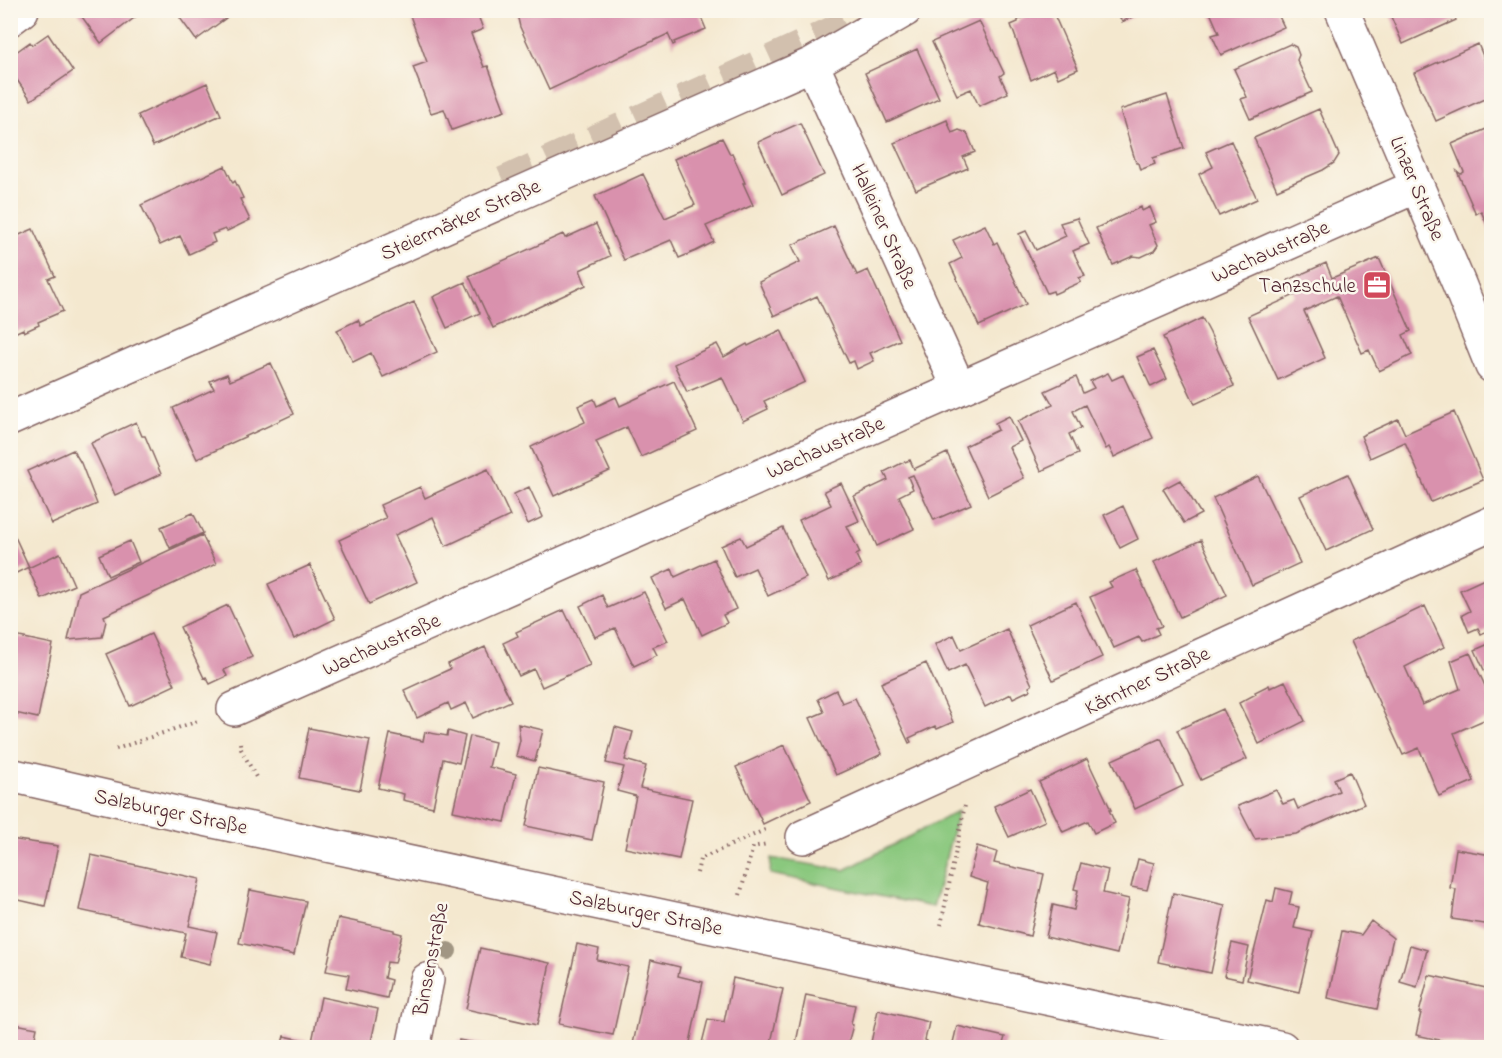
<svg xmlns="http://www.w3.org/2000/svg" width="1502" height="1058" font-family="'Indie Flower',sans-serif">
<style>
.green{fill:#8ac87e;stroke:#6a7454;stroke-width:1.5}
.building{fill:#d991ad}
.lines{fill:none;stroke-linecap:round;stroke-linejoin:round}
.major-tunnel{stroke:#d2c0ae;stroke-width:33;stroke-dasharray:33 16;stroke-linecap:butt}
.minor-casing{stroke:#866564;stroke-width:36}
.path{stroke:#866564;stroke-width:4;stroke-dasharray:1.5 4.5;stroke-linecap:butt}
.minor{stroke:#fff;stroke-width:33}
.tree{fill:#a19683}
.labels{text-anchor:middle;stroke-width:5;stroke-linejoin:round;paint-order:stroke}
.street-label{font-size:21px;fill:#4a1f2b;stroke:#fbf7ec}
.poi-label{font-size:21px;fill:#4a1f2b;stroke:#fbf7ec;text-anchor:end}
</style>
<rect width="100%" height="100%" fill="#fbf7ec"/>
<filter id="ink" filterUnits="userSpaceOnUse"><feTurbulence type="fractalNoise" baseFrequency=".0167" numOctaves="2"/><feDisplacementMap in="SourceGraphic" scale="12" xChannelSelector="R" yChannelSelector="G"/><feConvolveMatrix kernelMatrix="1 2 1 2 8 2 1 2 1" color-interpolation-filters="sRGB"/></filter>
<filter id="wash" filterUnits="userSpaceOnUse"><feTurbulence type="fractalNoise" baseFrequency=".008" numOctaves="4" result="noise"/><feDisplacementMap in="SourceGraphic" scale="24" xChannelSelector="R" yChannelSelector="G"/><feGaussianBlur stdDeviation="1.35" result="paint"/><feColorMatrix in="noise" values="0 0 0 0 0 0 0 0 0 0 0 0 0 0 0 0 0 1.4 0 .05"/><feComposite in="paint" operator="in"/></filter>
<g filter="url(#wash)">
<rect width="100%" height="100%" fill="#f4e8cf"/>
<path class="green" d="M958 811 933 907 770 874 771 858 845 870Z"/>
<g id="blocks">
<path class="building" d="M77 10H141L142 12 101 43Z
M190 10H237L196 40 180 18Z
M408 10H476L483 29 471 34 484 67 488 66 505 111 452 130 444 109 431 113 413 67 427 62Z
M516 10H698L706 29 674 42 675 44 673 45 668 34 549 90 520 27Z
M1038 10H1052L1078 69 1058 78 1054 69 1031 80 1011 25 1018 22V20Z
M1116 10H1139L1140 13 1122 22Z
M1209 10H1276L1284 27 1221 55 1212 35 1219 33Z
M1388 10H1452L1456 20 1403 44Z
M979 21 1004 73 1000 76 1008 93 979 106 971 89 957 95 932 42Z
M48 34 73 71 31 100 10 70V59L14 57 12 55 30 42 32 45Z
M1290 44 1296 47 1299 55 1297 60 1312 92 1250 119 1241 99 1247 97 1234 69Z
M1478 44 1491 75V96L1436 121 1414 73Z
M917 49 939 98 887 122 865 73Z
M207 83 221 115 153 146 138 115Z
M1167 95 1184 148 1153 158 1155 164 1140 170 1138 163H1136L1120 110Z
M1319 109 1339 155 1334 163 1323 170 1277 190 1254 138Z
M947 120 952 133 959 130 967 133 975 152 963 157 968 168 916 190 894 143Z
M800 123 824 175 782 195 758 142Z
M1491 127V234L1481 211 1476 214 1457 171 1461 174 1464 172 1452 144Z
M722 138 730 154 732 153 745 183H743L753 205 706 226 714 242 696 251 679 258 671 240 624 260 595 196 643 174 665 218 695 205 674 159Z
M1231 141 1257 199 1219 216 1199 174 1213 167 1206 152Z
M225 166 233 183 235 181 243 198 240 199 250 220 227 231 225 229 212 234 215 242 189 254 180 236 160 245 141 205Z
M1141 207 1142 211 1150 207 1156 222 1149 225 1158 245 1154 251 1141 257 1133 256 1113 265 1096 228Z
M1077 218 1089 244 1073 251 1085 276 1079 278 1081 282 1054 294 1053 291 1047 293 1019 234 1026 231 1036 250 1066 236 1060 223Z
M596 224 610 256 580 270 586 285 493 328 469 276 563 234 565 238Z
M985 225 994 244 997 242 1026 304 979 326 950 264 962 258 953 240Z
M834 226 857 275 868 270 900 340 870 353 874 361 857 369 854 361 849 363 817 296 774 316 759 282 800 262 792 245Z
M33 229 55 276 48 279 63 311 38 322 39 325 24 332 23 329 10 335V239Z
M1379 258 1411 331 1403 335 1412 355 1379 371 1369 350 1362 353 1337 296 1304 311 1325 358 1278 380 1248 316 1295 295 1288 280 1326 263 1332 278Z
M465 282 480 313 447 328 433 297Z
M414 302 437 352 383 377 371 353 353 362 337 330 358 320 361 326Z
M1202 318 1210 333 1234 386 1195 404 1163 337Z
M781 330 805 382 764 401 768 409 743 421 722 377 687 392 674 364 717 344 724 357 747 344 748 346Z
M1153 350 1167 379 1151 387 1137 357Z
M271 363 294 414 197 459 173 408 214 389 210 381 227 374 230 381Z
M1108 373 1112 380 1123 375 1153 438 1114 457 1109 447 1106 449 1085 405 1073 411 1081 428 1069 434 1078 454 1041 471 1018 421 1053 405 1045 391 1076 377 1083 393 1094 388 1090 381Z
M674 381 697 431 641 457 627 427 596 441 610 471 554 496 531 447 585 422 578 406 594 399 597 406 616 397 620 406Z
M1454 412 1483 480 1431 502 1405 442 1370 458 1361 436 1398 419 1405 434Z
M1009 416 1021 441 1009 447 1024 478 988 496 965 446 998 430 995 423Z
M136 422 142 436H145L161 474 115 495 91 443Z
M73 450 81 463 97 504 52 524 27 471Z
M947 453 971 504 934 520 913 475 908 477 913 489 899 496 914 529 877 546 854 496 888 480 884 472 902 463 910 460 914 469Z
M488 469 510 516 446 546 433 517 395 535 417 582 369 604 339 540 386 518 380 505 420 487 425 498Z
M1348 474 1373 529 1326 551 1300 496Z
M1258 476 1300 563 1252 585 1213 498Z
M1180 480 1201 514 1184 523 1163 489Z
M841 483 859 521 847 526 860 553 856 555 861 566 829 581 799 520 831 505 824 491Z
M529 487 543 517 528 524 514 494Z
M1123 506 1138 539 1120 548 1104 515Z
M193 513 203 533 170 548 161 527Z
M10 526 29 567 10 576Z
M783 528 806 578 768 596 755 568 735 577 721 546 741 537 746 546Z
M202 535 216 564 104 616 106 621 102 637 68 640 79 592Z
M1201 540 1227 595 1180 617 1154 562Z
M130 541 139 562 108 576 99 555Z
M60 553 74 585 42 599 28 568Z
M714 559 736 609 723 615 727 623 702 635 685 599 666 608 652 578 672 569 675 577Z
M310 565 335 619 294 639 268 584Z
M1136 570 1162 626 1156 628 1159 634 1142 642 1139 637 1114 648 1090 597 1112 587 1109 582Z
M1491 576V629L1481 634 1478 628 1469 632 1462 615 1470 611 1460 590Z
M644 592 668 641 653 647 657 655 634 666 615 628 595 637 580 606 602 595 608 608Z
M1076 602 1102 657 1053 680 1027 625Z
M228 605 252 657 224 670 227 676 210 684 206 677 204 678 180 627Z
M1425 606 1444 647 1405 667 1422 705 1460 689 1451 661 1470 653 1491 699V717L1454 733 1474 781 1439 796 1419 748 1403 755 1351 641Z
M564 610 590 665 542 687 534 669 519 676 503 643 518 636 516 632Z
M1007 629 1032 685 1029 687 1030 690 1013 698 1011 694 985 707 965 665 948 673 935 644 954 635 961 650Z
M151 634 175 685 130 706 106 654Z
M10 635 53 644 38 718 10 712Z
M1491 643V670L1485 672 1475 650Z
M485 647 511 701 473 718 466 703 451 710 448 703 417 718 404 690 450 669 448 664Z
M926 663 953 722 937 729 935 726 909 738 911 742 909 743 881 683Z
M1285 681 1305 721 1259 744 1239 703 1256 694 1255 692 1269 685 1270 688Z
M836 690 842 703 855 698 882 754 836 775 810 718 824 712 818 699Z
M1223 709 1247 759 1201 780 1177 730Z
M518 724 543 730 535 761 516 756 520 740Z
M615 727 633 732 625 760 646 766 640 788 692 799 679 859 625 848 636 796 617 791 624 767 606 763Z
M309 728 370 740 360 790 299 778Z
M448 731 465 736 459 763 443 759 433 807 403 800 404 794 378 788 390 734 423 741 425 732 447 736Z
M470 736 495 742 489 767 516 774 505 822 453 811Z
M1161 738 1183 786 1135 809 1112 760Z
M784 745 811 801 763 824 736 767Z
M1087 759 1111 810H1109L1115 823 1094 833 1088 821 1063 832 1039 782Z
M538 768 604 782 592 840 526 826Z
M1350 772 1364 804 1296 834 1255 839 1238 806 1276 790 1283 804 1294 800 1298 809 1339 791 1334 779Z
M1030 789 1045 821 1009 837 994 806Z
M10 839 58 846 45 906 10 898Z
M977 846 997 852 994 863 1044 874 1030 936 979 923 988 883 969 877Z
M1456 849 1491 855V925L1452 919 1456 889 1450 888Z
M91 855 200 879 189 926 217 932 210 964 181 957 186 933 79 910Z
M1138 859 1154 863 1147 890 1131 887Z
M1081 863 1108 870 1103 893 1129 899 1117 954 1046 937 1053 905 1074 910 1078 890 1074 889Z
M1276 888 1292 892 1289 905 1299 907 1294 928 1313 932 1299 992 1247 980 1267 900 1273 902Z
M250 890 306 901 294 955 239 943Z
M1173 893 1225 905 1211 973 1158 962Z
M338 918 394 930V932L402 934 395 963 387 962 384 978 391 980 387 998 346 989 349 975 326 971Z
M1371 921 1393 938 1377 1009 1328 998 1342 931 1361 935Z
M1232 943 1249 947 1242 980 1224 976Z
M577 944 599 949 597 960 628 967 613 1035 559 1024Z
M1410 945 1427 950 1417 987 1400 982Z
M480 948 550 963 537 1025 466 1009Z
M651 960 680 967 678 976 703 982 689 1047H647L633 1044Z
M1429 975 1486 988V986L1491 987V1047H1472L1416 1035 1421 1013H1419Z
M733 978 783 989 770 1047H701L708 1019 724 1022Z
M806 995 855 1005 851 1024 853 1025 847 1047H795Z
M321 997 378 1009 370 1047H281L284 1036 312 1042Z
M878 1010 929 1022 925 1040 927 1041 926 1047H870Z
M10 1023 37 1028 33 1047H10Z
M957 1026 1005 1037 1002 1047H952Z
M459 1040 491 1046V1047H458Z"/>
</g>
</g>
<g filter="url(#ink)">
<use href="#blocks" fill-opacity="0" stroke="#866564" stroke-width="1.5"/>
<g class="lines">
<path class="major-tunnel" d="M504 183 872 15"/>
<g class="minor-casing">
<path id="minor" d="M1342 10 1459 284 1492 366
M10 19 22 10
M812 64 959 388
M10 419 812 64 905 10
M234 709 1417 186
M10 775 185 815 1282 1048
M803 837 1492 523
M413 1048 427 980"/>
</g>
<path class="path" d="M240 743 241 749 257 779
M116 749 201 720
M697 873 700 859 767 829
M740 895 753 847 767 844
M941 925 965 805
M433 946 441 906"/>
<use href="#minor" class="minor"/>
</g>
<circle class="tree" cx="448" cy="951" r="9"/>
</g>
<defs>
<g id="office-square" transform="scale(1.5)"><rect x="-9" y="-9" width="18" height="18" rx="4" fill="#d1495b" stroke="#fbf7ec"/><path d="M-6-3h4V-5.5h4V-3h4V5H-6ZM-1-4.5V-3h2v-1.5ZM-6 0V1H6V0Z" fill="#fff"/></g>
</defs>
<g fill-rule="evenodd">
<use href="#office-square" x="1377" y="285"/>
</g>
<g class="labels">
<g class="street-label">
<text transform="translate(1418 188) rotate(67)" y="7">Linzer Straße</text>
<text transform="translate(460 219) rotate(-24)" y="7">Steiermärker Straße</text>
<text transform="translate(885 226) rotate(66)" y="7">Halleiner Straße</text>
<text transform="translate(1270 251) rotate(-24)" y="7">Wachaustraße</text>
<text transform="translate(825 447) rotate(-24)" y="7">Wachaustraße</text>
<text transform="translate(381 644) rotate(-24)" y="7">Wachaustraße</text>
<text transform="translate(1147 680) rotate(-25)" y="7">Kärntner Straße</text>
<text transform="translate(171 811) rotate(12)" y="7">Salzburger Straße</text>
<text transform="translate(646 912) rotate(12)" y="7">Salzburger Straße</text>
<text transform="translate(430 959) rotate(-79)" y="7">Binsenstraße</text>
</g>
<g class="poi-label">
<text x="1356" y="292">Tanzschule</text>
</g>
</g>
<rect width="1502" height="1058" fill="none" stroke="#fbf7ec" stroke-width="36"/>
</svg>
